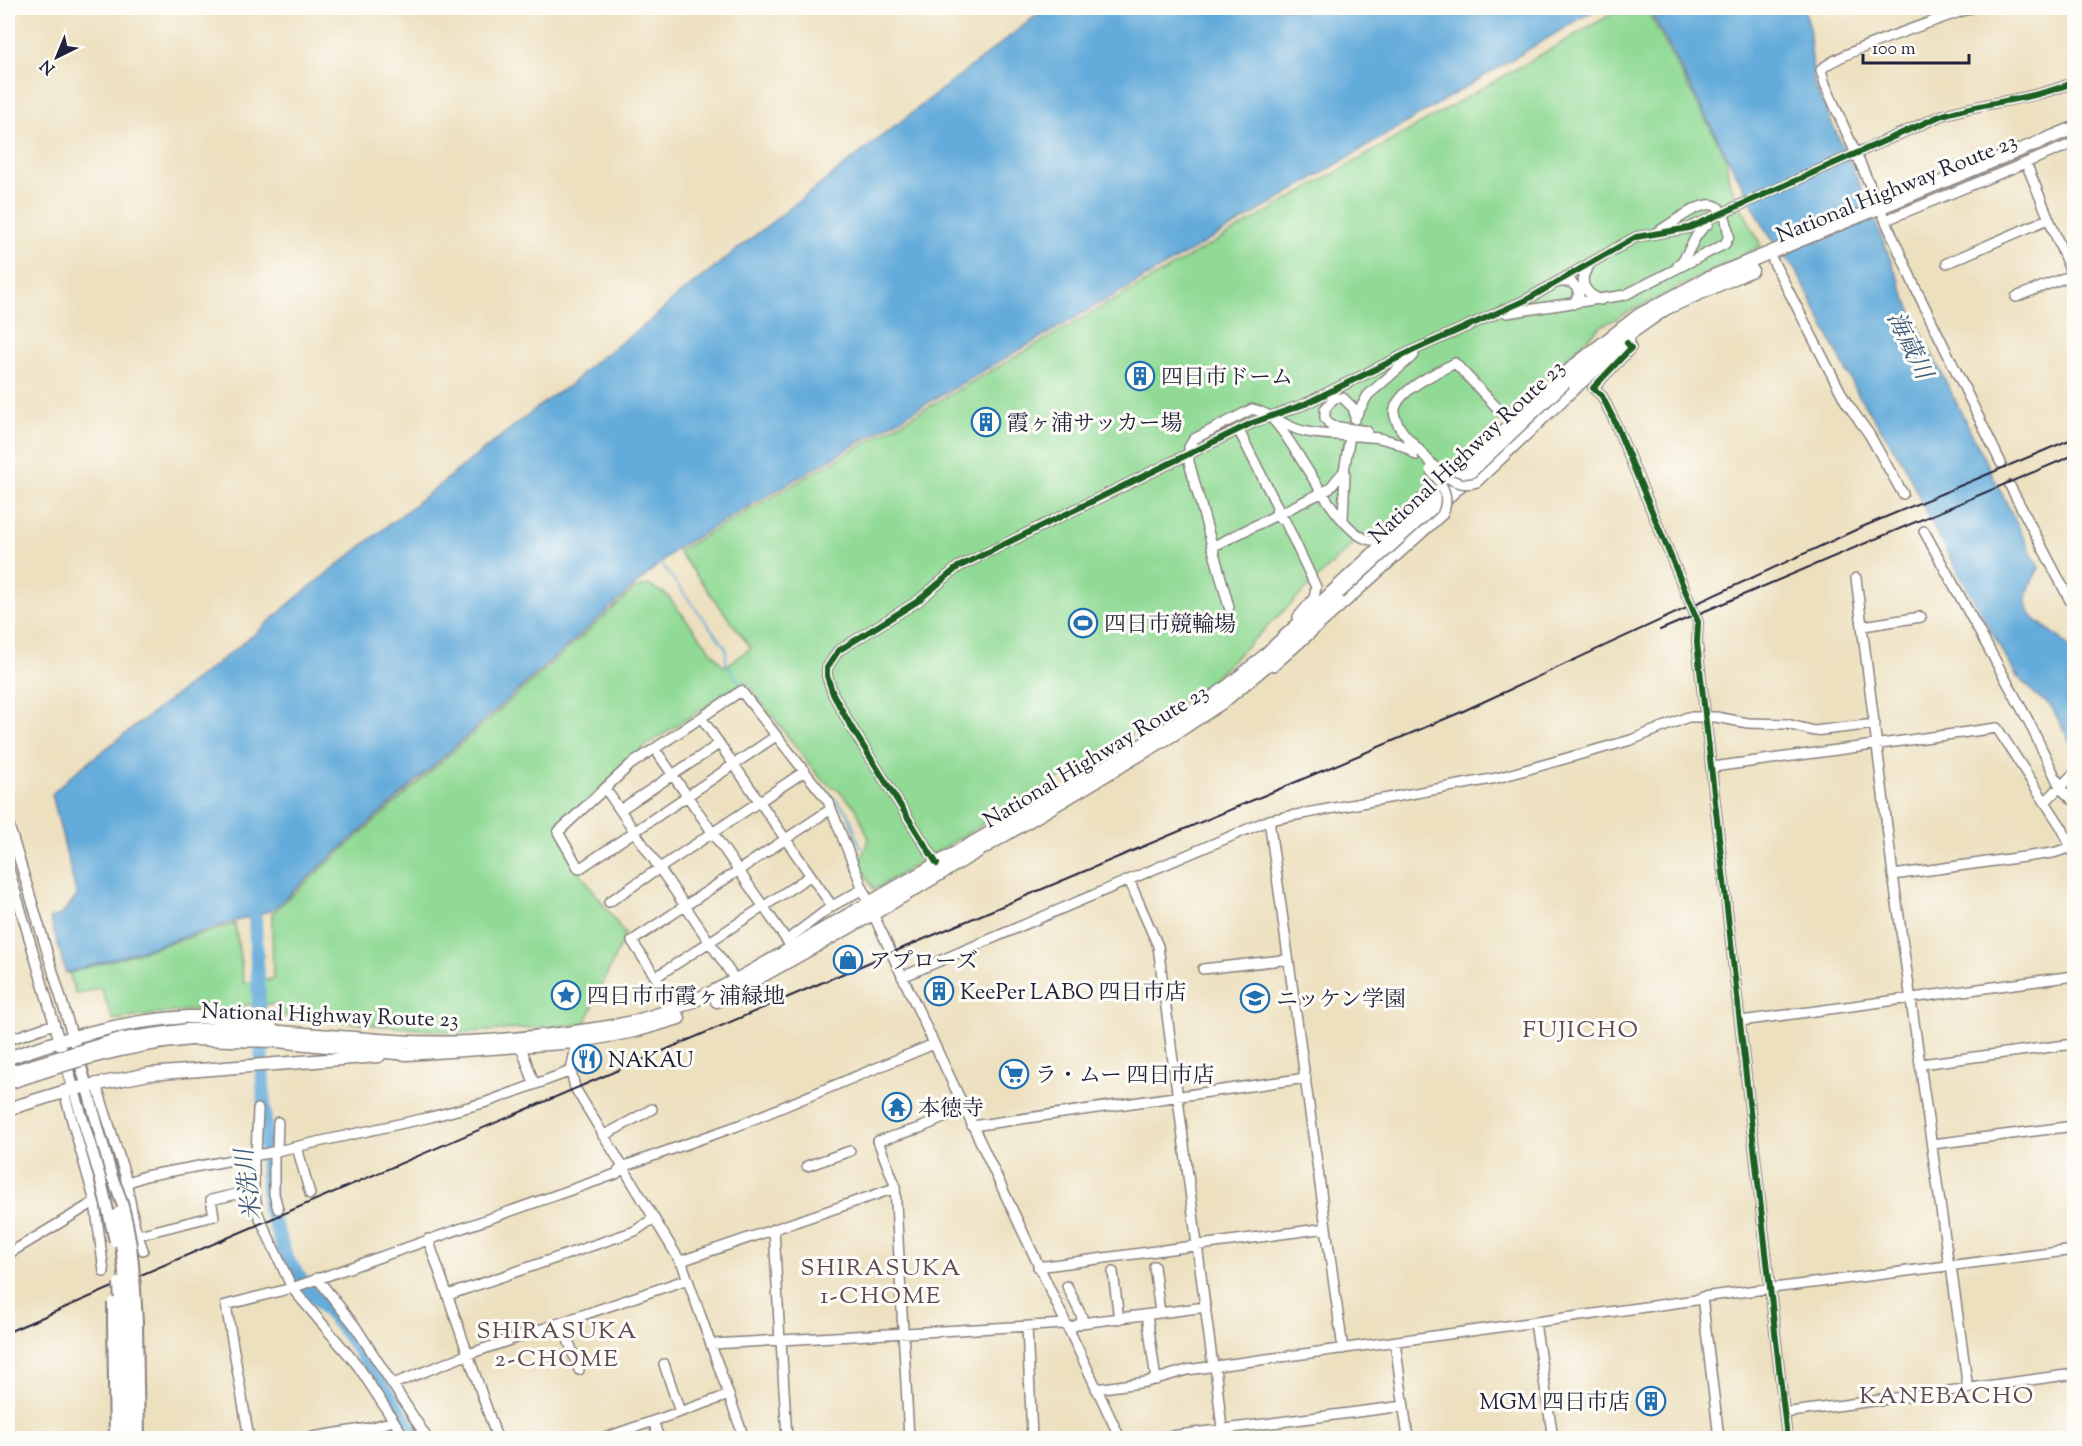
<svg xmlns="http://www.w3.org/2000/svg" width="2082" height="1446" font-family="'Sorts Mill Goudy','Noto Serif JP',serif">
<style>
.green{fill:#91da95;stroke:#5a7e68;stroke-width:1.5}
.water{fill:#64abda;stroke:#43668a;stroke-width:1.5}
.lines{fill:none;stroke-linecap:round;stroke-linejoin:round}
.stream{stroke:#64abda;stroke-width:2}
.river{stroke:#64abda;stroke-width:14}
.minor-casing{stroke:#88817d;stroke-width:12}
.major-casing{stroke:#88817d;stroke-width:14}
.highway-casing{stroke:#88817d;stroke-width:15}
.minor{stroke:#fff;stroke-width:9}
.major{stroke:#fff;stroke-width:10}
.highway{stroke:#fff;stroke-width:12}
.rail{stroke:#22223b;stroke-width:2}
.minor-bridge-casing{stroke:#88817d;stroke-width:12;stroke-linecap:butt}
.major-bridge-casing{stroke:#88817d;stroke-width:14;stroke-linecap:butt}
.highway-bridge-casing{stroke:#88817d;stroke-width:15;stroke-linecap:butt}
.minor-bridge{stroke:#fff;stroke-width:9}
.major-bridge{stroke:#fff;stroke-width:10}
.highway-bridge{stroke:#fff;stroke-width:12}
.cycleway-casing{stroke:#fdfcf7;stroke-width:10}
.cycleway{stroke:#1b5e20;stroke-width:6}
.labels{text-anchor:middle;stroke-width:6;stroke-linejoin:round;paint-order:stroke}
.street-label{font-size:22px;fill:#22223b;stroke:#fdfcf7}
.poi-label{font-size:22px;fill:#22223b;stroke:#fdfcf7;text-anchor:start}
.water-label{font-size:24px;font-style:italic;fill:#3c597b;stroke:#fdfcf7}
.neighbourhood-label{font-size:24px;letter-spacing:1.5px;fill:#604956;stroke:#fdfcf7}
</style>
<rect width="100%" height="100%" fill="#fdfcf7"/>
<filter id="ink" filterUnits="userSpaceOnUse"><feTurbulence type="fractalNoise" baseFrequency=".0167" numOctaves="2"/><feDisplacementMap in="SourceGraphic" scale="12" xChannelSelector="R" yChannelSelector="G"/><feConvolveMatrix kernelMatrix="1 2 1 2 8 2 1 2 1" color-interpolation-filters="sRGB"/></filter>
<filter id="wash" filterUnits="userSpaceOnUse"><feTurbulence type="fractalNoise" baseFrequency=".008" numOctaves="4" result="noise"/><feDisplacementMap in="SourceGraphic" scale="24" xChannelSelector="R" yChannelSelector="G"/><feGaussianBlur stdDeviation="1.35" result="paint"/><feColorMatrix in="noise" values="0 0 0 0 0 0 0 0 0 0 0 0 0 0 0 0 0 1.4 0 .05"/><feComposite in="paint" operator="in"/></filter>
<g filter="url(#wash)">
<rect width="100%" height="100%" fill="#ede0bf"/>
<path class="green" d="M1622 8H1640L1650 15 1726 158 1729 182 1761 246 1601 326 1387 526 1356 541 1210 682 1151 723 874 890 859 863 869 839 856 808 839 791 821 779 745 681 647 745 560 826 574 864 625 934 585 1024 459 1033 283 1016 280 1004 245 1005 241 1011 199 1009 113 1020 101 988 76 994 69 973 235 924 244 983 273 979 272 913 635 589 649 585 667 595 724 667 751 648 678 551Z"/>
<path class="water" d="M1046 8H1598L1239 223 677 548 272 910 66 973 50 918 61 915 77 896 52 794 73 774 256 633 296 598 552 396 569 386 592 364 654 318 675 298Z
M1645 8H1804L1809 26 1814 84 1862 189 1914 318 2039 568C2002 628 2058 620 2074 656 2078 665 2074 734 2074 749L2051 706 2036 695 2017 675V677L1932 525 1903 462 1859 396 1798 274 1767 232 1651 12Z"/>
<g class="lines">
<path class="stream" d="M660 562 726 648V664L772 723
M824 788 848 813 861 848"/>
<path class="river" d="M255 919 269 1209 287 1259 306 1287 341 1326 377 1376 417 1438"/>
</g>
</g>
<g filter="url(#ink)">
<g class="lines">
<g class="minor-casing">
<path id="minor" d="M1971 8C1946 17 1833 54 1821 70L1825 84 1915 287 2001 463
M2026 163 2074 280
M1886 220 2074 143
M1657 232C1672 224 1706 195 1719 208
M1773 261 1846 402 1869 434 1903 494
M1947 263 2048 219
M1678 265C1692 253 1692 234 1708 224
M1589 266C1577 281 1585 294 1601 300
M1560 282H1571L1577 288 1579 295 1573 304
M2016 297 2074 274
M1507 313 1625 295 1725 244 1729 236 1726 220
M1627 343 1631 348 1593 388 1602 396 1614 420 1698 622 1697 643 1787 1438
M1573 391 1630 341
M1355 418 1368 395 1414 355
M1355 419 1354 409 1343 398H1334L1325 409V418L1331 426 1367 431
M1274 421C1297 443 1342 545 1375 540L1401 521
M1238 429 1277 506 1276 516
M1421 452C1411 441 1399 431 1395 417 1389 393 1438 372 1455 363L1501 412H1513L1530 401
M2010 486 2074 608
M1276 516 1285 521 1316 587 1314 598 1298 617
M1343 520 1345 472
M1924 531 2029 722 2061 789 2074 801
M1212 547 1329 489 1344 471 1349 442
M1856 578 1893 875 1949 1266
M1229 607 1189 462V447L1194 439 1252 409C1270 413 1285 427 1303 431 1341 441 1385 427 1416 455
M1863 626 1921 617
M1274 666 1346 602
M705 723 832 906
M776 736 579 869 558 832 630 765 741 691 828 801 873 914 1120 1438
M659 755 792 948
M1713 767 1997 728 2045 802
M2074 773 2045 802 2062 828 2074 854
M609 794 736 981
M620 810 719 744
M1269 820 1343 1349
M8 822 73 1038
M937 864 850 725 833 694 827 676V668L838 651 918 601 958 567 1252 423 1305 404 1414 350 1526 300 1636 237 1689 228 1940 116C1985 101 2031 101 2074 82
M8 866 59 1040
M1893 875 2053 853 2072 847
M1129 880 1158 946 1213 1367
M609 902 805 771
M787 940 832 906 863 889
M1203 969 1282 960 1289 962
M656 977 810 876
M902 977 1269 820 1497 778 1631 740 1688 717H1716L1748 723 1787 724 1814 731 1875 724
M677 1010 632 941 831 809
M1741 1021 2074 976
M578 1036 571 1071 575 1088 683 1266 744 1438
M8 1040 54 1024
M521 1047 534 1083
M1921 1064 2074 1044
M96 1083 125 1175 135 1227 143 1250
M64 1092 95 1202 104 1272
M972 1126 1306 1078
M603 1136 652 1109
M1933 1144 2074 1126
M297 1147 310 1194
M277 1151 278 1122
M274 1152V1194L278 1209
M256 1155 258 1109
M254 1156V1190L258 1214 292 1288 358 1366 405 1438
M807 1166 850 1151
M774 1229 780 1341
M138 1235 214 1216 211 1200 254 1190
M428 1239 497 1438
M8 1254 126 1183 145 1176 254 1156 431 1117 487 1102 571 1071
M681 1261 895 1188
M1154 1266 1160 1313
M1951 1266 1968 1389
M1038 1267 1326 1228
M1113 1272 1119 1319
M317 1278 355 1326 427 1438
M1067 1286 1082 1317 1081 1323
M448 1295 635 1231 654 1218
M1702 1297 1719 1438
M1147 1315 1156 1380
M562 1323 579 1370
M1535 1323 1553 1438
M1027 1327 1032 1438
M1068 1329 1081 1323 1206 1307
M781 1340 787 1438
M1395 1342 1408 1438
M712 1344 1065 1324
M664 1364 680 1412
M1215 1366 1223 1438
M393 1384 469 1354 688 1279
M1096 1389 1146 1382 1187 1370 1696 1300 1702 1297 2074 1250
M1784 1413 2074 1374
M653 1421 659 1438
M369 1428 393 1421
M249 1438 226 1305 292 1288 616 1174 622 1167 737 1126 934 1044
M306 1438 369 1428 371 1438
M604 1438 729 1395
M909 1438 895 1185 878 1141 920 1128 964 1109
M1155 1438 1404 1406"/>
</g>
<g class="major-casing">
<path id="major" d="M73 1038 112 1177
M59 1040 101 1181
M121 1322 123 1438
M129 1322 131 1438
M113 1323 115 1438
M137 1323 139 1438"/>
</g>
<g class="highway-casing">
<path id="highway" d="M717 1001 873 914 1174 734 1223 702 1272 661 1602 353 1665 309 1752 270
M188 1030C258 1027 326 1037 395 1041 463 1046 535 1038 602 1028 681 1016 745 976 812 936 865 905 918 875 971 844 1070 785 1180 732 1265 655L1574 366 1639 315 1706 279 2074 128
M191 1039 277 1041 407 1054 576 1042 635 1031 679 1018
M8 1058C65 1038 126 1020 188 1017 215 1016 243 1020 271 1022
M8 1109 73 1089 149 1074 379 1056"/>
</g>
<use href="#minor" class="minor"/>
<use href="#major" class="major"/>
<use href="#highway" class="highway"/>
<path class="rail" d="M1660 630 2074 455
M8 1332 891 953 1459 713 1862 527 2074 438"/>
<g class="minor-bridge-casing">
<path id="minor-bridge" d="M1421 452C1436 468 1452 490 1477 482L1573 391
M1346 602 1442 515C1451 497 1443 484 1430 470"/>
</g>
<g class="major-bridge-casing">
<path id="major-bridge" d="M112 1177C133 1221 134 1274 137 1323
M101 1181 115 1241
M118 1213 129 1322
M119 1283 121 1322
M113 1323V1303"/>
</g>
<g class="highway-bridge-casing">
<path id="highway-bridge" d="M8 1073 117 1040 188 1030
M8 1083C70 1062 124 1045 191 1039"/>
</g>
<use href="#minor-bridge" class="minor-bridge"/>
<use href="#major-bridge" class="major-bridge"/>
<use href="#highway-bridge" class="highway-bridge"/>
<g class="cycleway-casing">
<path id="cycleway" d="M1627 343 1631 348 1593 388 1602 396 1614 420 1698 622 1697 643 1787 1438
M937 864 850 725 833 694 827 676V668L838 651 918 601 958 567 1252 423 1305 404 1414 350 1526 300 1636 237 1689 228 1940 116C1985 101 2031 101 2074 82"/>
</g>
<use href="#cycleway" class="cycleway"/>
</g>
</g>
<defs>
<g id="building-ring" transform="scale(1.5)"><circle r="9.5" fill="#fdfcf7" stroke="#1f6fb2" stroke-width="1.5"/><path d="M-4-6H4V6H1V3H-1V6H-4ZM-2.5-4.3h1.7v1.8h-1.7ZM.8-4.3h1.7v1.8H.8ZM-2.5-1h1.7V.8h-1.7ZM.8-1h1.7V.8H.8Z" fill="#1f6fb2"/></g>
<g id="stadium-ring" transform="scale(1.5)"><circle r="9.5" fill="#fdfcf7" stroke="#1f6fb2" stroke-width="1.5"/><path d="M0-5a6.5 5 0 1 0 0 10a6.5 5 0 1 0 0-10ZM-3.5-1.8h7v3.6h-7Z" fill="#1f6fb2"/></g>
<g id="shop-ring" transform="scale(1.5)"><circle r="9.5" fill="#fdfcf7" stroke="#1f6fb2" stroke-width="1.5"/><path d="M-5-2.5h2.3a2.7 3.5 0 0 1 5.4 0H5L5.5 6h-11ZM-1.5-2.5h3a1.5 2.3 0 0 0-3 0Z" fill="#1f6fb2"/></g>
<g id="sight-ring" transform="scale(1.5)"><circle r="9.5" fill="#fdfcf7" stroke="#1f6fb2" stroke-width="1.5"/><path d="M0-6L1.8-2.2L6-1.7L2.9 1.2L3.7 5.4L0 3.3L-3.7 5.4L-2.9 1.2L-6-1.7L-1.8-2.2Z" fill="#1f6fb2"/></g>
<g id="school-ring" transform="scale(1.5)"><circle r="9.5" fill="#fdfcf7" stroke="#1f6fb2" stroke-width="1.5"/><path d="M0-5L7-2L0 1L-7-2ZM-4 1L0 2.5L4 1V4Q0 6-4 4Z" fill="#1f6fb2"/></g>
<g id="restaurant-ring" transform="scale(1.5)"><circle r="9.5" fill="#fdfcf7" stroke="#1f6fb2" stroke-width="1.5"/><path d="M-5-6h1v4h1v-4h1v4h1v-4h1v5L-1.5 .5V6h-2V.5L-5-1ZM5-6V6H3V1.5H1.5Q1.5-4 5-6Z" fill="#1f6fb2"/></g>
<g id="supermarket-ring" transform="scale(1.5)"><circle r="9.5" fill="#fdfcf7" stroke="#1f6fb2" stroke-width="1.5"/><path d="M-6-5.5h2.5l.6 2H6L4.5 2H-2.5L-4.4-4H-6ZM-1.5 3.2a1.3 1.3 0 1 0 .1 0ZM3 3.2a1.3 1.3 0 1 0 .1 0Z" fill="#1f6fb2"/></g>
<g id="temple-ring" transform="scale(1.5)"><circle r="9.5" fill="#fdfcf7" stroke="#1f6fb2" stroke-width="1.5"/><path d="M0-6L5-2H3V0L6.5 2.5H4V6H1.5V3h-3V6H-4V2.5H-6.5L-3 0V-2H-5Z" fill="#1f6fb2"/></g>
</defs>
<g fill-rule="evenodd">
<use href="#building-ring" x="1140" y="376"/>
<use href="#building-ring" x="986" y="422"/>
<use href="#stadium-ring" x="1083" y="623"/>
<use href="#shop-ring" x="848" y="960"/>
<use href="#building-ring" x="939" y="991"/>
<use href="#sight-ring" x="566" y="995"/>
<use href="#school-ring" x="1255" y="998"/>
<use href="#restaurant-ring" x="587" y="1059"/>
<use href="#supermarket-ring" x="1014" y="1074"/>
<use href="#temple-ring" x="897" y="1107"/>
<use href="#building-ring" x="1651" y="1401"/>
</g>
<g class="labels">
<g class="street-label">
<text transform="translate(1896 187) rotate(-22)" y="8">National Highway Route 23</text>
<text transform="translate(1466 451) rotate(-43)" y="8">National Highway Route 23</text>
<text transform="translate(1095 755) rotate(-31)" y="8">National Highway Route 23</text>
<text transform="translate(330 1014) rotate(2)" y="8">National Highway Route 23</text>
</g>
<g class="poi-label">
<text x="1161" y="384">四日市ドーム</text>
<text x="1007" y="430">霞ヶ浦サッカー場</text>
<text x="1104" y="631">四日市競輪場</text>
<text x="869" y="968">アプローズ</text>
<text x="960" y="999">KeePer LABO 四日市店</text>
<text x="587" y="1003">四日市市霞ヶ浦緑地</text>
<text x="1276" y="1006">ニッケン学園</text>
<text x="608" y="1067">NAKAU</text>
<text x="1035" y="1082">ラ・ムー 四日市店</text>
<text x="918" y="1115">本徳寺</text>
<text x="1630" y="1409" text-anchor="end">MGM 四日市店</text>
</g>
<g class="water-label">
<text transform="translate(1910 345) rotate(64)" y="8">海蔵川</text>
<text transform="translate(248 1185) rotate(-97)" y="8">米洗川</text>
</g>
<g class="neighbourhood-label">
<text x="1581" y="1037">FUJICHO</text>
<text x="881" y="1275">SHIRASUKA<tspan x="881" dy="28">1-CHOME</tspan></text>
<text x="557" y="1338">SHIRASUKA<tspan x="557" dy="28">2-CHOME</tspan></text>
<text x="1947" y="1403">KANEBACHO</text>
</g>
</g>
<rect width="2082" height="1446" fill="none" stroke="#fdfcf7" stroke-width="30"/>
<g transform="translate(57 57) rotate(223)" stroke="#fdfcf7" stroke-width="4.5" paint-order="stroke">
<path d="M0-4.5L10 22L0 15L-10 22Z" fill="#22223b"/>
<text y="-9" font-size="16" font-weight="bold" text-anchor="middle" fill="#22223b">N</text>
</g>
<path d="M1863 54v9h106v-9" fill="none" stroke="#22223b" stroke-width="3"/>
<text x="1872" y="54" font-size="18" fill="#22223b" stroke="#fdfcf7" stroke-width="4.5" paint-order="stroke">100 m</text>
</svg>
